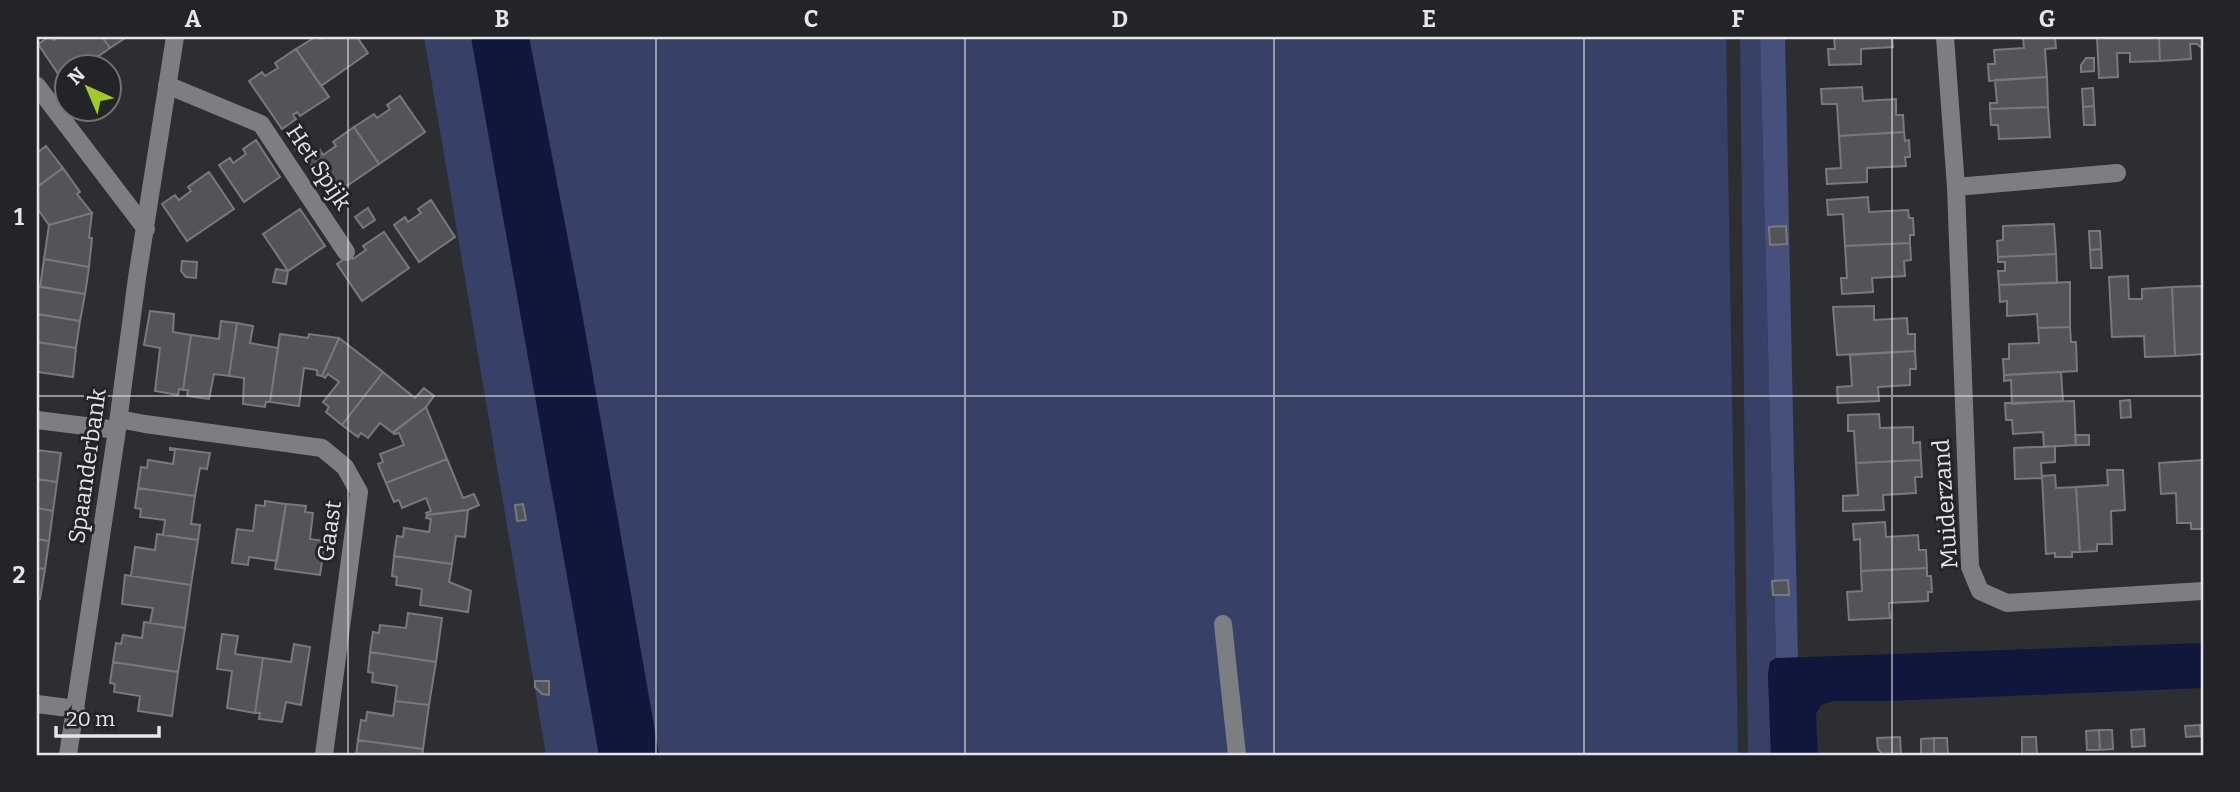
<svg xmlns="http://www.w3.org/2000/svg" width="2240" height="792" font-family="Bitter,serif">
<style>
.green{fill:#374066}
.forest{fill:#46507c}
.water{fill:#11163d}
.building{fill:#535459;stroke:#78797e;stroke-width:2}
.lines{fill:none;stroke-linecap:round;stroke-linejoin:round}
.minor{stroke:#7c7e82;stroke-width:18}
.grid{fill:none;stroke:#e6e6e9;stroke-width:2;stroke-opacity:0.55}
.labels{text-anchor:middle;stroke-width:6;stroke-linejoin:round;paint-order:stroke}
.street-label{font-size:23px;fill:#e6e6e9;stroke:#232428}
.neatline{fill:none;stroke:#e6e6e9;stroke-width:2.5}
.grid-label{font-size:23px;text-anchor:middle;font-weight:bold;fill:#e6e6e9}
</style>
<rect width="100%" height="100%" fill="#2d2e32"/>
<path class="green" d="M424 37H471L599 755H546Z
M529 37H1726L1738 755H659L580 302Z
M1740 37H1760L1776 658 1770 662 1768 674 1771 755H1748Z"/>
<path class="forest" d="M1760 37H1785L1798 658H1776Z"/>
<path class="water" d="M471 37H529L580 302 659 755H599Z
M2203 643V688L1888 701H1834L1821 705 1816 714 1818 755H1771L1768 674 1770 662 1776 658Z"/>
<path class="building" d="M49 37 54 40 58 37H102L110 48 84 66H66V79L63 81 38 44Z
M102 37H127L110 48Z
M315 37 320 39 324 37H357L368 53 321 86 296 49Z
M1834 37H1892L1893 47 1861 49V64L1829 65 1828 49H1835Z
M2023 37H2055L2056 48 2045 49 2047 77 1989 81 1988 64H1995L1994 50 2024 48Z
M2097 37H2159L2160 61 2130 62V53H2117L2118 77 2099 78Z
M2159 37H2203V49L2197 44H2190L2191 59 2160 61Z
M296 49 329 97 300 116 297 112 293 115 296 119 282 129 249 81 262 72 265 76 278 68 275 63Z
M2086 58H2094V71L2081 72V65Z
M2047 77 2048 107 1990 109V103H1997L1995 80Z
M1862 87 1863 101 1896 99V115H1903L1904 132 1839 136 1837 104H1822L1821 89Z
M2093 88 2094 106 2083 107 2082 89Z
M400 96 425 132 379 164 354 127 374 114 377 118 390 109 387 105Z
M2094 106 2095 125H2084L2083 107Z
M2048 107 2050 137 1999 139 1998 125H1991L1990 109Z
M354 127 379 164 332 196 307 159 320 150 323 155 336 146 333 142Z
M1904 132 1905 141 1909 140 1910 157H1905L1906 166 1867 168V182L1827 184 1826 169 1841 168 1839 136Z
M301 134 307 142 296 150 290 141Z
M256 140 280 177 244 202 219 165 230 158 233 163 246 154 243 149Z
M46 146 63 168 37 187V153Z
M63 168 80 192 77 194 92 213 49 225 37 208V187Z
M209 172 234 209 187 241 162 204 175 195 179 200 191 191 188 187Z
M1868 197 1869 212 1908 210 1909 218H1913L1914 235H1910V243L1845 246 1843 214 1828 215 1827 200Z
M431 200 455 237 419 262 394 225 405 217 408 222 421 213 418 209Z
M368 208 375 220 363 228 355 217Z
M300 209 325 246 288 271 263 234Z
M92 213 89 238H92L89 267 44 259 49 225Z
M2054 224 2056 254 1998 257 1997 241 2003 240V226Z
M1786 226 1787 244 1770 245 1769 227Z
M2089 231H2100L2101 249 2090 250Z
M384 232 409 268 362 301 337 264 350 255 353 259 366 250 363 246Z
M1910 243 1911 260 1904 261 1905 276 1872 278 1873 292 1842 294 1841 278H1847L1845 246Z
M2101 249 2102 268H2091L2090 250Z
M2056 254 2057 283 1999 285 1998 271H2005V262H1998V257Z
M44 259 89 267 85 294 40 287Z
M182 261 197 262 196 278 186 277 181 271Z
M276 269 288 271 286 284 273 282Z
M2128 276 2129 299H2142V289L2172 287 2175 356 2145 357 2144 336 2112 337 2109 277Z
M2070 282V327L2038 328 2037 314 2007 316V301L2000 302 1999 285Z
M37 286 85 294 80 321 37 314Z
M2202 286 2203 354 2175 356 2172 287Z
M1874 306V320L1907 318 1908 334H1915V351L1837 355 1833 307Z
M150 311 174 314 173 332 191 335 183 390 179 389 178 395 155 391 160 348 144 345Z
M37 314 80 321 76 348 37 342Z
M221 321 237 323 229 376 214 374 209 399 187 396 188 390H183L191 335 219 339Z
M237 323 253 326 250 343 278 348 270 402H266L265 407 243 404 244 378 229 376Z
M2070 327 2071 342H2076L2077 371 2004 375 2003 359H2009V344L2039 343 2038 328Z
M280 334 308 338 309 334 339 338 322 376 317 375V370L304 368 299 406 270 402Z
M339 338 383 372 342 425 326 412 329 407 323 402 339 382 328 374 325 378 322 376Z
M37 342 76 348 73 377 37 372Z
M1915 351 1916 369H1910V385L1878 387 1879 401 1838 403 1837 387 1852 386 1850 355Z
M383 372 415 398 424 388 434 396 426 407 393 433 380 423 368 438 361 433 358 437 342 425Z
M2061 372 2063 401 2012 404 2011 380 2004 381V375Z
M2130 400 2131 417 2121 418 2120 401Z
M2074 401 2076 445 2044 447 2043 432 2013 434 2012 420H2006L2005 403Z
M426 407 447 459 386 483 378 464 383 462 380 454 404 445 399 433 394 434 393 432Z
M1879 414 1880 428 1913 427V443L1920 442 1921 460 1856 463 1854 431H1848V415Z
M2075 435H2089V445H2076Z
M2055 446V462L2041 463 2042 478 2015 479 2014 448Z
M170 448 210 453 207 469 200 468 195 496 138 488 141 467 147 468 148 460 173 464 175 450H170Z
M37 450 61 453 57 482 37 479Z
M447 459 463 498 474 494 479 505 468 510 427 515 426 513 431 511 426 498 402 508 399 500 394 502 386 483Z
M1921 460 1922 477H1915L1916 493 1883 495 1884 510 1843 511V496L1858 495 1856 463Z
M2203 460V529H2191V523H2177L2176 493 2161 494 2159 463Z
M2107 470H2123L2125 510 2111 511 2112 544H2097V551L2080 552 2076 487 2108 485Z
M2055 475 2056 488 2076 487 2080 552H2072V557H2055V553L2046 554 2042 476Z
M37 479 57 482 53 511 37 508Z
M138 488 195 496 191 524 200 525 198 540 163 535 165 520 140 517 141 509 135 508Z
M265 501 286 504 277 561 249 557 248 565 232 563 237 529 253 531 256 505 265 506Z
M286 504 306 506 305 512 313 513 310 539 325 541 320 575 275 569Z
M523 504 526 520 517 521 515 505Z
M37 508 53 511 49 541 37 539Z
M468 510 465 537 456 536 452 564 394 556 397 536 403 537 404 528 429 532 431 519 426 518 427 515Z
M1885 522 1886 537 1918 535 1919 550H1926L1927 568 1861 571 1860 539 1854 540 1853 524Z
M157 534 198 540 191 585 131 576 135 547 155 550Z
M37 539 49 541 45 569 37 568Z
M394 556 452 564 449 582 471 591 468 612 420 605 422 589 396 585 397 577 392 576Z
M37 568 45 569 40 599 37 598Z
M1927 568V576H1931L1932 592H1928V601L1889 603 1890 618 1849 620 1847 592 1862 591 1861 571Z
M125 575 191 585 185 628 150 623 153 608 122 604Z
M1788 580 1789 595H1773L1772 581Z
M408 613 442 618 436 662 370 652 373 632 379 633 380 625 406 628Z
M144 622 185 628 178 672 113 662 116 643 121 644 123 635 142 638Z
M222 634 238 636 235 654 263 658 255 713 227 708 232 671 217 669Z
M294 644 310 647 301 705 286 702 282 722 259 719 260 713H255L263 658 291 662Z
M370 652 436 662 429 705 395 701 397 686 372 682 373 673 368 672Z
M113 662 178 672 172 716 138 711 140 696 114 692 115 684 110 683Z
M535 681H549V695L542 694 535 687Z
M395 701 429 705 423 749 358 740 361 720 366 721 367 712 393 716Z
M2200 725 2201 736 2186 737 2185 726Z
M2144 729 2145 746 2132 747 2131 730Z
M2099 730 2100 750H2087L2086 731Z
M2099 730H2112L2113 749 2100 750Z
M1900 737 1901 754 1883 755 1878 749 1877 738Z
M2022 737H2036L2037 755H2022Z
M1934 738V755H1921V739Z
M1934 738H1947L1948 755H1934Z
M358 740 423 749 422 755H356Z"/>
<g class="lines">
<path class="minor" d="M1945 37 1956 187 1970 567 1980 591 2007 603 2203 591
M167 85 261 124 346 252
M37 86 146 229
M1956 187 2117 173
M119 419 145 424 322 448 345 467 359 492 324 755
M37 420 117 430
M1223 624 1237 755
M37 704 76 709
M68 755 117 430 137 278 175 37"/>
</g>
<path class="grid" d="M348 37V755M656 37V755M965 37V755M1274 37V755M1584 37V755M1892 37V755M37 396H2203"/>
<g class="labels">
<g class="street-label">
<text transform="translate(319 167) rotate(56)" y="8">Het Spijk</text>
<text transform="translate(87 466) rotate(-82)" y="8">Spaanderbank</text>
<text transform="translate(1945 504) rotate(-94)" y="8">Muiderzand</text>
<text transform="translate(329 531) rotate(-82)" y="8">Gaast</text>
</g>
</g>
<rect width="2240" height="792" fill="none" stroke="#232428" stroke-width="77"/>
<g transform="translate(88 88) rotate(316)"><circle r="33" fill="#232428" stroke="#717275" stroke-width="2"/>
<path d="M0-5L12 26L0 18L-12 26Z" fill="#a1c929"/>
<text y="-10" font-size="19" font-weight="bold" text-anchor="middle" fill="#e6e6e9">N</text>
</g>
<path d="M56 726v10h103v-10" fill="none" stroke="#e6e6e9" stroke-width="3.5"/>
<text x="66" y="726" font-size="21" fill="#e6e6e9" stroke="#232428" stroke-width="5" paint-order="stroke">20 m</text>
<rect x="38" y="38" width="2164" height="716" class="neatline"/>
<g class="grid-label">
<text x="193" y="27">A</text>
<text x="502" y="27">B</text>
<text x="811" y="27">C</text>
<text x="1120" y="27">D</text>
<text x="1429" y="27">E</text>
<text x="1738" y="27">F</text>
<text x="2047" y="27">G</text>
<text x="19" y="225">1</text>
<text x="19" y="583">2</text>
</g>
</svg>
